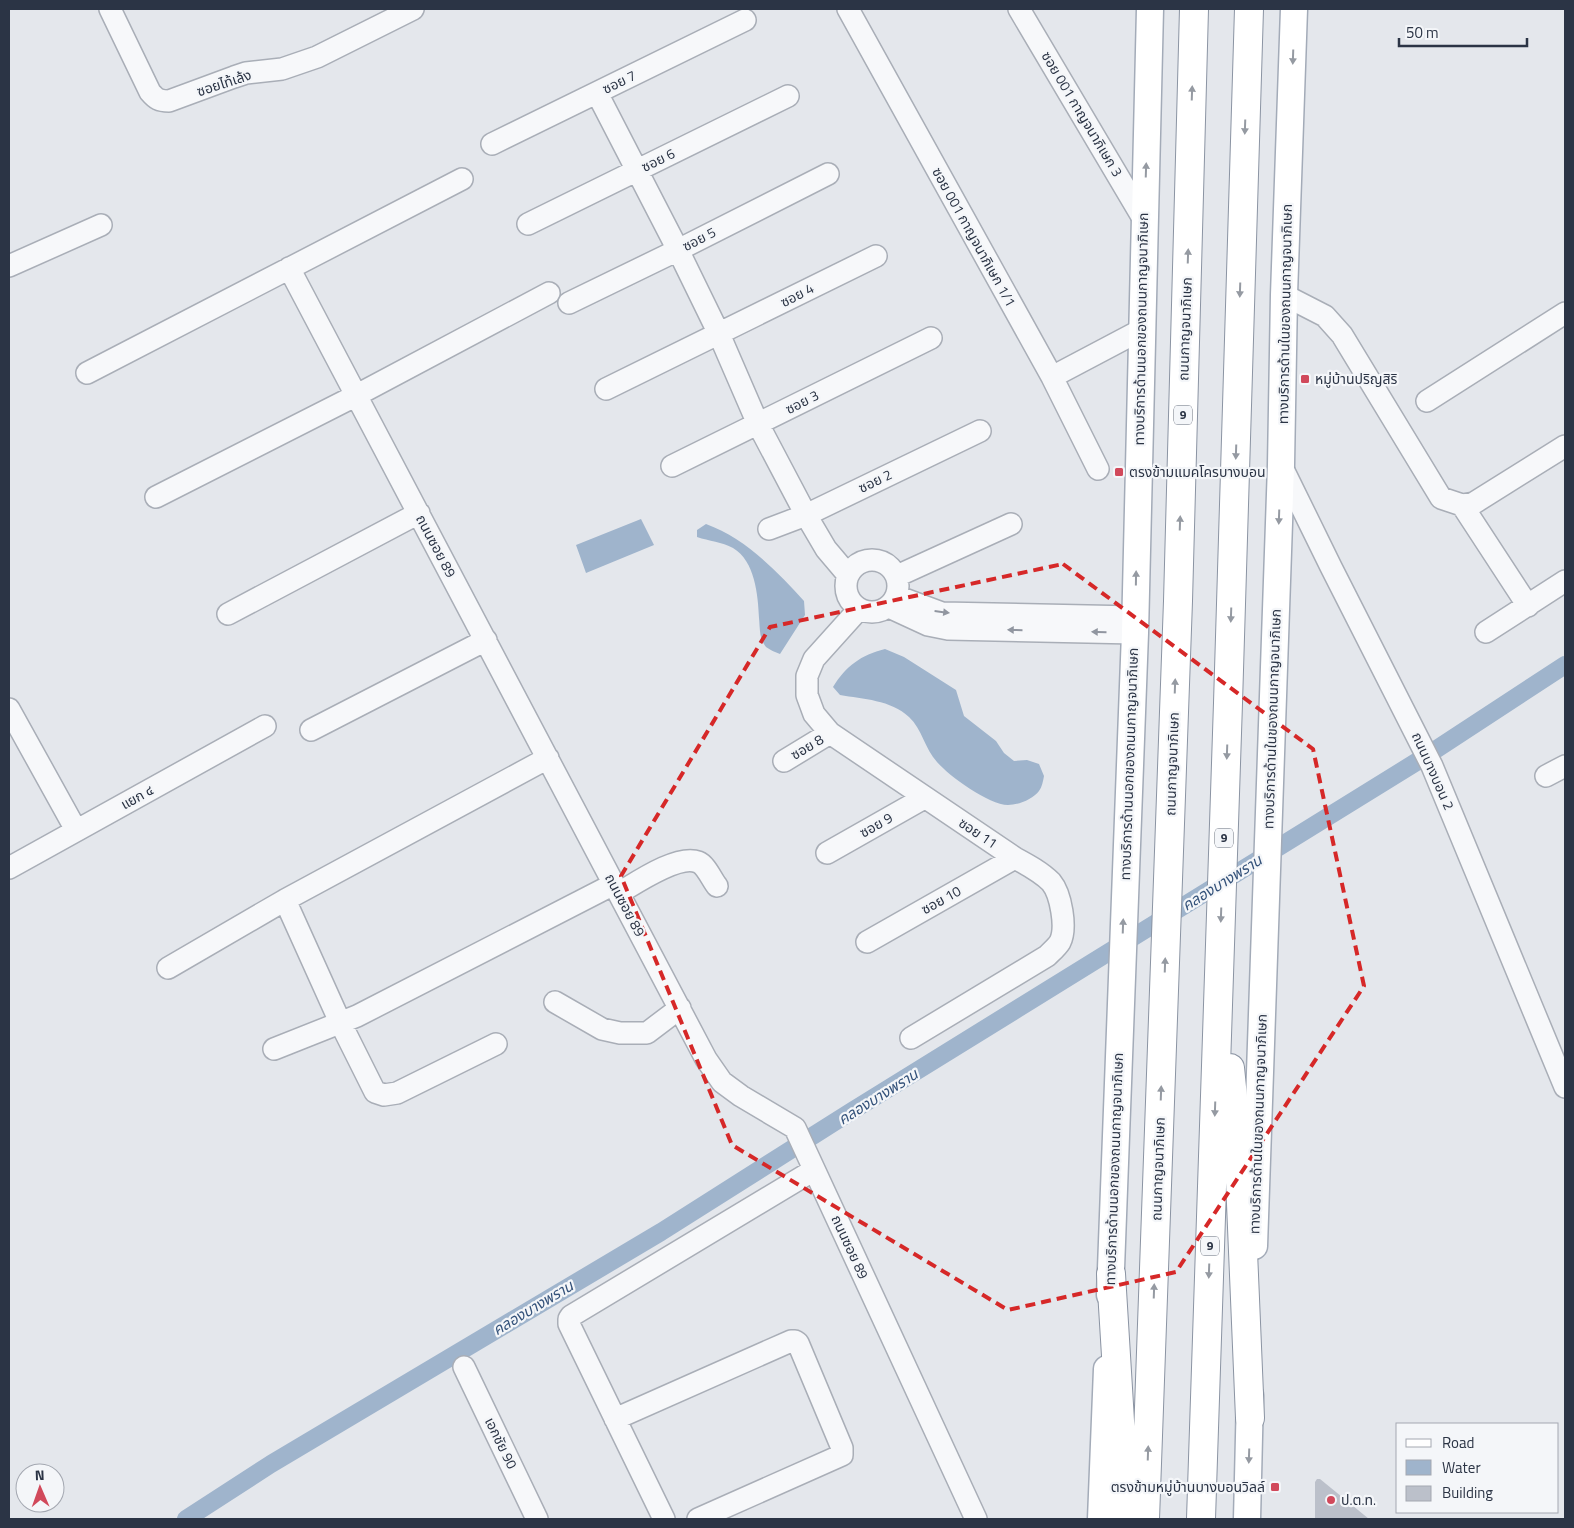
<svg xmlns="http://www.w3.org/2000/svg" width="1574" height="1528" font-family="'Titillium Web','Noto Sans Thai',sans-serif">
<style>
.water{fill:#9fb4cc}
.lines{fill:none;stroke-linecap:round;stroke-linejoin:round}
.canal{stroke:#9fb4cc;stroke-width:18}
.building{fill:#bbc0ca}
.minor-casing{stroke:#a9aeb7;stroke-width:24}
.major-casing{stroke:#a3abb8;stroke-width:29}
.highway-casing{stroke:#8b94a3;stroke-width:30}
.minor{stroke:#f7f8fa;stroke-width:21}
.major{stroke:#fff;stroke-width:26}
.highway{stroke:#fff;stroke-width:28}
.oneway{fill:#959aa2}
.oneway2{fill:#9196a0}
.marked{fill:none;stroke:#d62828;stroke-width:4;stroke-dasharray:10 6;stroke-linejoin:round}
.poi-dot{fill:#d1495b;stroke:#f4f6f9;stroke-width:2}
.labels{text-anchor:middle;stroke-width:4.5;stroke-linejoin:round;paint-order:stroke}
.shield{fill:#f4f6f9;stroke:#676e7b;stroke-width:1}
.shield-label{font-size:12px;font-weight:bold;fill:#2b3445}
.street-label{font-size:14px;fill:#2b3445;stroke:#f4f6f9}
.poi-label{font-size:14px;fill:#2b3445;stroke:#f4f6f9;text-anchor:start}
.water-label{font-size:15px;font-style:italic;fill:#34527a;stroke:#f4f6f9}
</style>
<rect width="100%" height="100%" fill="#e4e7ec"/>
<path class="water" d="M641 519 654 545 586 573 576 545Z
M706 524C745 538 777 571 804 601L805 615 780 654C775 652 770 650 766 647 759 639 760 627 759 618 758 595 755 561 733 548 722 542 709 541 697 537V530Z
M885 649 904 657 956 690 964 716 996 741 1004 753 1014 761 1027 760 1039 764 1044 776C1043 781 1042 787 1039 791 1033 799 1019 805 1008 805 989 805 949 776 937 762 925 749 922 729 909 717 891 700 863 699 840 695L833 687C846 666 861 655 885 649Z"/>
<g class="lines">
<path class="canal" d="M186 1519 271 1464 661 1232 852 1111 1426 756 1565 665"/>
</g>
<path class="building" d="M1317 1479H1320L1369 1519H1315V1482Z"/>
<g class="lines">
<g class="minor-casing">
<path id="minor" d="M110 9 150 92C156 99 159 101 169 101L234 77 246 73 282 69 317 57 413 9
M848 9 1052 377 1141 330
M1019 9 1144 220
M597 93 678 250 719 334 758 424 806 515 826 549 848 575
M492 144 745 20
M528 224 788 96
M9 266 101 225
M289 268 706 1059 722 1082 741 1096 795 1128 976 1519
M1284 295 1325 316 1342 335 1441 498 1462 505 1474 503 1565 446
M569 303 678 250 828 174
M87 373 462 179
M1052 377 1098 469
M606 389 876 256
M1427 401 1565 313
M1281 465 1331 567 1432 766 1565 1087
M672 466 931 338
M156 497 357 395 549 293
M1462 505 1528 606
M769 529 806 515 980 431
M846 586a26 26 0 1 1 52 0a26 26 0 1 1-52 0Z
M897 576 1011 524
M899 597 942 613 1135 617
M889 607 928 625 948 629 1135 633
M859 609 814 659 807 676V695L814 714 830 733 1015 858C1028 865 1041 872 1051 882 1061 894 1067 928 1060 942 1057 947 1051 952 1047 956L911 1038
M228 614 419 513
M1486 632 1565 581
M9 709 76 830
M311 730 486 640
M784 761 830 733
M1546 776 1565 766
M827 853 924 798
M9 868 265 726
M619 893C636 883 678 854 698 862 706 865 712 880 717 886
M285 900 340 1022 375 1092 384 1095 397 1093 496 1044
M867 942 1015 858
M168 968 285 900 548 758
M555 1002 602 1029 620 1033H647L680 1008
M274 1049 357 1016 614 884
M464 1367 537 1519
M615 1419 791 1341H795L798 1343 842 1448V1455L698 1519
M664 1519 569 1324V1319L571 1316 814 1170"/>
</g>
<g class="major-casing">
<path id="major" d="M1254 1246 1281 465 1284 295 1294 9
M1110 1295 1135 633 1150 9
M1101 1519 1107 1369
M1247 1519 1250 1395"/>
</g>
<g class="highway-casing">
<path id="highway" d="M1230 1068 1239 1156 1250 1418
M1111 1274 1126 1519
M1145 1519 1178 601 1194 9
M1201 1519 1228 703 1249 9"/>
</g>
<use href="#minor" class="minor"/>
<use href="#major" class="major"/>
<use href="#highway" class="highway"/>
</g>
<defs><path id="oneway-solid" d="M-6-.8H1V-3.2L6.5 0L1 3.2V.8H-6Z" transform="scale(1.25)"/></defs>
<g class="oneway">
<use href="#oneway-solid" transform="translate(1293 57) rotate(92)"/>
<use href="#oneway-solid" transform="translate(1192 93) rotate(-88)"/>
<use href="#oneway-solid" transform="translate(1245 127) rotate(92)"/>
<use href="#oneway-solid" transform="translate(1146 170) rotate(-88)"/>
<use href="#oneway-solid" transform="translate(1188 256) rotate(-88)"/>
<use href="#oneway-solid" transform="translate(1240 290) rotate(92)"/>
<use href="#oneway-solid" transform="translate(1236 452) rotate(92)"/>
<use href="#oneway-solid" transform="translate(1279 517) rotate(92)"/>
<use href="#oneway-solid" transform="translate(1180 523) rotate(-88)"/>
<use href="#oneway-solid" transform="translate(1136 578) rotate(-89)"/>
<use href="#oneway-solid" transform="translate(1231 615) rotate(92)"/>
<use href="#oneway-solid" transform="translate(1175 686) rotate(-88)"/>
<use href="#oneway-solid" transform="translate(1227 752) rotate(92)"/>
<use href="#oneway-solid" transform="translate(1221 915) rotate(92)"/>
<use href="#oneway-solid" transform="translate(1123 926) rotate(-88)"/>
<use href="#oneway-solid" transform="translate(1165 965) rotate(-88)"/>
<use href="#oneway-solid" transform="translate(1161 1093) rotate(-88)"/>
<use href="#oneway-solid" transform="translate(1215 1109) rotate(92)"/>
<use href="#oneway-solid" transform="translate(1209 1271) rotate(92)"/>
<use href="#oneway-solid" transform="translate(1154 1291) rotate(-88)"/>
<use href="#oneway-solid" transform="translate(1148 1453) rotate(-88)"/>
<use href="#oneway-solid" transform="translate(1249 1456) rotate(92)"/>
</g>
<g class="oneway2">
<use href="#oneway-solid" transform="translate(942 612) rotate(7)"/>
<use href="#oneway-solid" transform="translate(1015 630) rotate(-179)"/>
<use href="#oneway-solid" transform="translate(1099 632) rotate(-179)"/>
</g>
<path class="marked" d="M1063 564 1313 749 1364 986 1176 1272 1008 1310 732 1145 621 876 770 627Z"/>
<g class="poi-dot">
<rect x="1300" y="374" width="10" height="10" rx="2.5"/>
<rect x="1114" y="467" width="10" height="10" rx="2.5"/>
<rect x="1270" y="1482" width="10" height="10" rx="2.5"/>
<circle cx="1331" cy="1500" r="5"/>
</g>
<g class="labels">
<g class="shield">
<rect x="1174" y="405.5" width="18" height="19" rx="4"/>
<rect x="1215" y="828.5" width="18" height="19" rx="4"/>
<rect x="1201" y="1236.5" width="18" height="19" rx="4"/>
</g>
<g class="shield-label">
<text x="1183" y="419">9</text>
<text x="1224" y="842">9</text>
<text x="1210" y="1250">9</text>
</g>
<g class="street-label">
<text transform="translate(619 82) rotate(-26)" y="5">ซอย 7</text>
<text transform="translate(224 83) rotate(-18)" y="5">ซอยไท้เล้ง</text>
<text transform="translate(1082 114) rotate(59)" y="5">ซอย 001 กาญจนาภิเษก 3</text>
<text transform="translate(658 160) rotate(-26)" y="5">ซอย 6</text>
<text transform="translate(974 237) rotate(61)" y="5">ซอย 001 กาญจนาภิเษก 1/1</text>
<text transform="translate(699 239) rotate(-27)" y="5">ซอย 5</text>
<text transform="translate(797 295) rotate(-27)" y="5">ซอย 4</text>
<text transform="translate(1285 314) rotate(-89)" y="5">ทางบริการด้านในของถนนกาญจนาภิเษก</text>
<text transform="translate(1141 329) rotate(-89)" y="5">ทางบริการด้านนอกของถนนกาญจนาภิเษก</text>
<text transform="translate(1185 329) rotate(-88)" y="5">ถนนกาญจนาภิเษก</text>
<text transform="translate(802 402) rotate(-27)" y="5">ซอย 3</text>
<text transform="translate(875 481) rotate(-26)" y="5">ซอย 2</text>
<text transform="translate(436 546) rotate(62)" y="5">ถนนซอย 89</text>
<text transform="translate(1272 719) rotate(-88)" y="5">ทางบริการด้านในของถนนกาญจนาภิเษก</text>
<text transform="translate(807 747) rotate(-31)" y="5">ซอย 8</text>
<text transform="translate(1129 764) rotate(-88)" y="5">ทางบริการด้านนอกของถนนกาญจนาภิเษก</text>
<text transform="translate(1172 764) rotate(-88)" y="5">ถนนกาญจนาภิเษก</text>
<text transform="translate(1433 771) rotate(66)" y="5">ถนนบางบอน 2</text>
<text transform="translate(137 797) rotate(-29)" y="5">แยก ๔</text>
<text transform="translate(876 825) rotate(-30)" y="5">ซอย 9</text>
<text transform="translate(978 833) rotate(34)" y="5">ซอย 11</text>
<text transform="translate(941 900) rotate(-29)" y="5">ซอย 10</text>
<text transform="translate(625 905) rotate(62)" y="5">ถนนซอย 89</text>
<text transform="translate(1258 1124) rotate(-88)" y="5">ทางบริการด้านในของถนนกาญจนาภิเษก</text>
<text transform="translate(1114 1169) rotate(-88)" y="5">ทางบริการด้านนอกของถนนกาญจนาภิเษก</text>
<text transform="translate(1158 1169) rotate(-88)" y="5">ถนนกาญจนาภิเษก</text>
<text transform="translate(850 1247) rotate(65)" y="5">ถนนซอย 89</text>
<text transform="translate(501 1443) rotate(64)" y="5">เอกชัย 90</text>
</g>
<g class="poi-label">
<text x="1315" y="384">หมู่บ้านปริญสิริ</text>
<text x="1129" y="477">ตรงข้ามแมคโครบางบอน</text>
<text x="1265" y="1492" text-anchor="end">ตรงข้ามหมู่บ้านบางบอนวิลล์</text>
<text x="1341" y="1505">ป.ต.ท.</text>
</g>
<g class="water-label">
<text transform="translate(1222 883) rotate(-32)" y="5">คลองบางพราน</text>
<text transform="translate(878 1097) rotate(-32)" y="5">คลองบางพราน</text>
<text transform="translate(533 1308) rotate(-31)" y="5">คลองบางพราน</text>
</g>
</g>
<rect width="1574" height="1528" fill="none" stroke="#2b3445" stroke-width="20"/>
<rect x="1396" y="1423" width="162" height="90" fill="#f4f6f9" stroke="#a4a8b1"/>
<rect x="1406" y="1439" width="25" height="8" fill="#ffffff" stroke="#a4a8b1"/>
<text x="1442" y="1448" font-size="15" fill="#2b3445">Road</text>
<rect x="1406" y="1460" width="25" height="15" fill="#9fb4cc" stroke="#a4a8b1"/>
<text x="1442" y="1473" font-size="15" fill="#2b3445">Water</text>
<rect x="1406" y="1486" width="25" height="15" fill="#bbc0ca" stroke="#a4a8b1"/>
<text x="1442" y="1498" font-size="15" fill="#2b3445">Building</text>
<g transform="translate(40 1488) rotate(358)"><circle r="24" fill="#f4f6f9" stroke="#a4a8b1"/>
<path d="M0-4L9 19L0 12L-9 19Z" fill="#d1495b"/>
<text y="-8" font-size="14" font-weight="bold" text-anchor="middle" fill="#2b3445">N</text>
</g>
<path d="M1399 38v8h128v-8" fill="none" stroke="#2b3445" stroke-width="2.5"/>
<text x="1406" y="38" font-size="15" fill="#2b3445" stroke="#f4f6f9" stroke-width="4" paint-order="stroke">50 m</text>
</svg>
